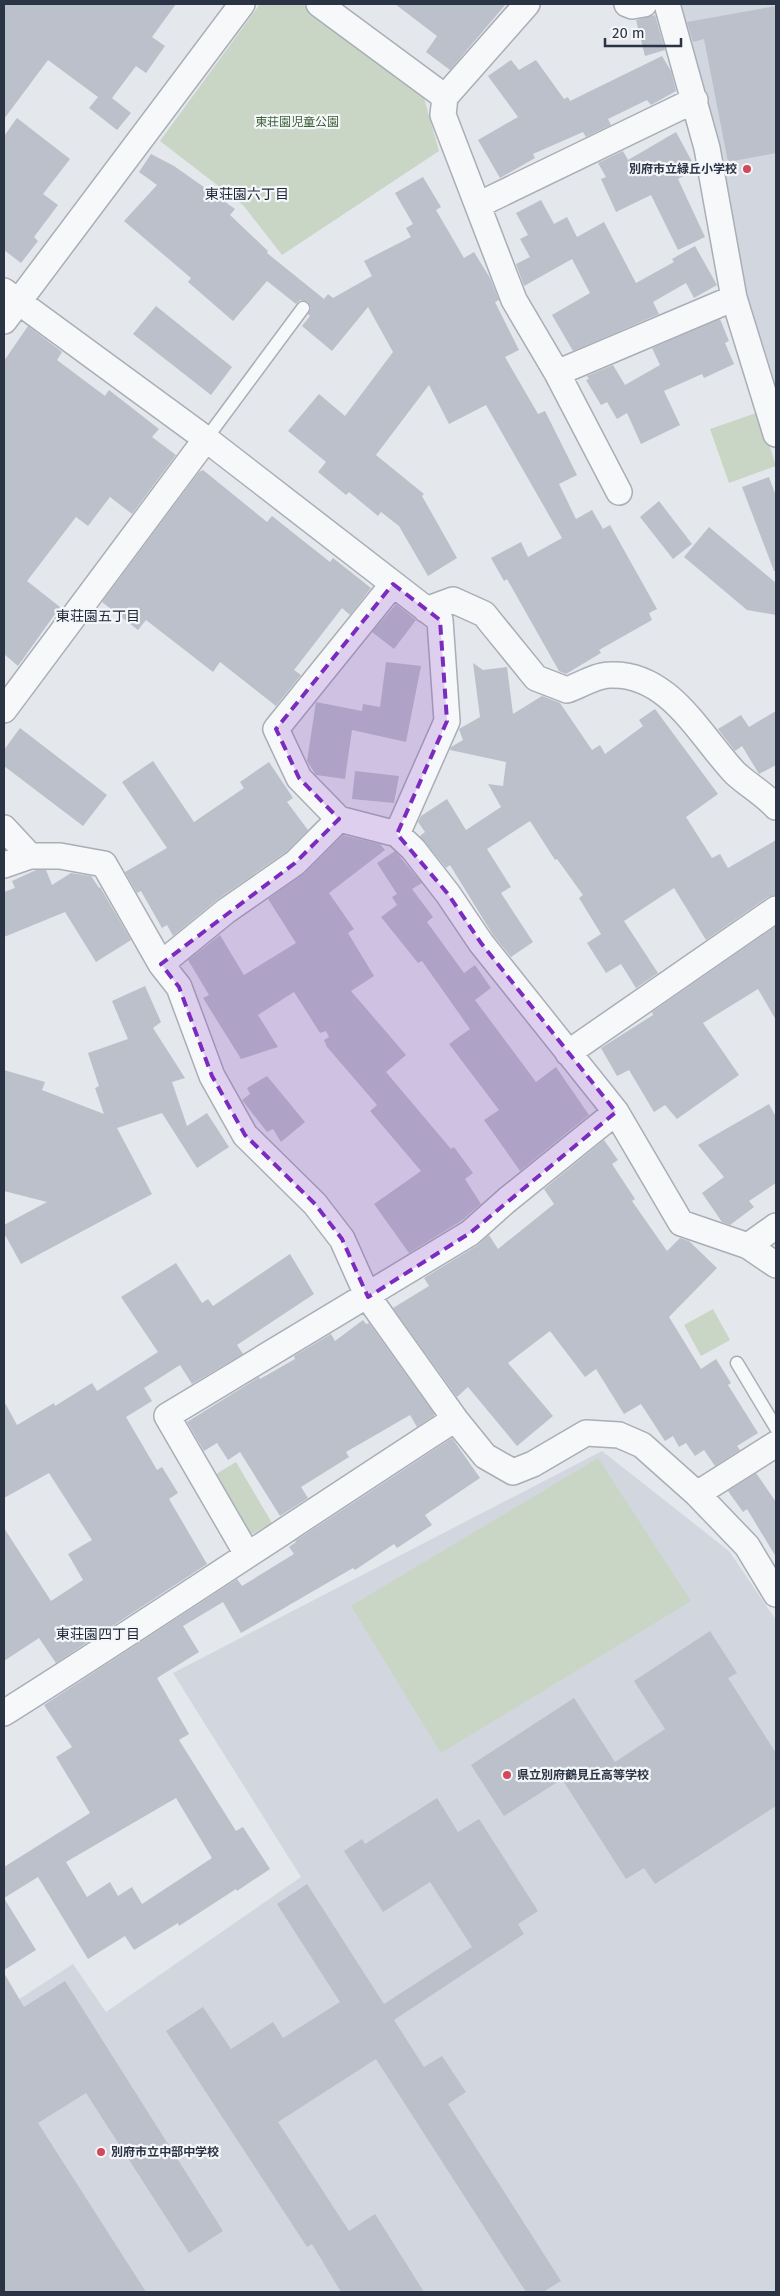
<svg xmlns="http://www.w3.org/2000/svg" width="780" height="2296" font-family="'Fira Sans','Noto Sans JP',sans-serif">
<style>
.built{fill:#d2d6de}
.green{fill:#c9d6c5}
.building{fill:#bbc0ca;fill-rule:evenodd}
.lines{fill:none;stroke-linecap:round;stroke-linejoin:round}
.lane-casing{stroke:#a9aeb7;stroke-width:15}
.street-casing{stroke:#a9aeb7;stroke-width:28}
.lane{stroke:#f7f8fa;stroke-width:12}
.street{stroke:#f7f8fa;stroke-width:25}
.marked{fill:#7b2cbf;fill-opacity:0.2;stroke:#7b2cbf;stroke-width:4;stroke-dasharray:10 6;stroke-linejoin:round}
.poi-dot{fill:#d1495b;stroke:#f4f6f9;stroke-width:2}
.labels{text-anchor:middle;stroke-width:4.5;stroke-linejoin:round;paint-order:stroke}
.park-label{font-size:12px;fill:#3f6138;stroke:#f4f6f9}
.poi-label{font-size:12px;font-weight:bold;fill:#2b3445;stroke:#f4f6f9;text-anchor:start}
.neighbourhood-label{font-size:14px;fill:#1d2536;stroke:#f4f6f9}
</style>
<rect width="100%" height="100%" fill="#e4e7ec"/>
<path class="built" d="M681 4H776V405L754 334Z
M602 1451 729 1551 776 1620V2292H4V2009L73 1964 106 2012 301 1877 173 1673Z"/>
<path class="green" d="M260 4H302L422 91 439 151 282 255 243 205 160 141Z
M759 412 776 466 729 483 710 429Z
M713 1309 730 1340 701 1356 684 1325Z
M598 1458 691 1601 441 1753 351 1606Z
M236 1462 272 1523 252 1534 240 1531 208 1479Z"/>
<path class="building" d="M4 4H176L152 37 165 46 146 73 136 66 112 98 131 113 117 130 89 108 98 97 48 60 4 119Z
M395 4H506L450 70 426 52 437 36Z
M776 6V153L728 162 704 39 693 42 687 22Z
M655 15 665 50 645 56 636 20Z
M662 56 671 71 676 91 651 105 647 100 608 119 611 125 586 137 583 132 533 154 535 158 500 178 478 140 518 117 488 76 511 60 519 70 536 60 564 99 568 97 570 101Z
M17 118 70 159 43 194 58 205 34 237 38 241 21 263 4 250V136Z
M676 132 696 169 678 179 705 237 678 250 651 195 616 212 601 179 606 177 598 163 623 151 628 160Z
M151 154 174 166 235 209 230 215 268 251 267 253 324 299 328 294 333 298 372 276 364 261 411 237 406 228 413 224 395 193 423 177 441 207 436 210 464 258 474 252 490 278 499 300 495 302 519 350 505 357 538 414 545 411 577 475 559 484 576 519 592 510 603 529 610 525 657 609 649 613 652 620 599 650 601 653 566 674 559 671 507 579 504 581 491 558 521 542 528 557 562 538 486 405 449 424 429 385 376 455 424 494 422 496 457 558 428 576 399 526 381 512 378 516 349 492 346 495 318 472 326 462 288 431 319 394 345 416 393 352 368 307 332 351 302 326 310 316 308 314 311 308 308 302 300 300 296 304 267 281 233 321 188 282 191 278 124 221 157 185 139 172Z
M541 200 554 224 567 217 577 237 604 222 636 283 674 262 672 259 695 246 717 285 694 298 686 283 653 302 659 314 573 351 552 315 590 293 572 259 524 286 516 264 530 257 520 239 528 235 516 213Z
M156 306 232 367 211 395 133 334Z
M720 319 729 341 725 343 734 364 704 378 702 374 664 391 680 425 641 444 627 413 617 419 607 402 601 405 586 380 589 379 587 376 613 365 625 385 660 365 652 348Z
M28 326 62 352 57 360 105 396 109 390 159 429 152 437 176 455 132 514 110 497 88 526 76 517 27 581 60 607 18 666 4 654V361Z
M203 470 267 522 272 516 330 562 333 558 371 588 350 615 342 608 294 670 301 675 276 706 220 662 213 672 146 620 138 630 102 602 199 472Z
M769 477 776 496V571H774L742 487Z
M659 501 692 544 673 559 640 517Z
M709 527 776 583V615L747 610 684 557Z
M396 604 416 620 394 649 372 632Z
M386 662 421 666 406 742 352 730 345 779 316 775 307 761 316 702 362 711 363 704 380 707Z
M473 663 483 670 507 667 513 714 542 696 560 703 592 750 600 745 605 754 643 726 639 720 655 709 718 794 686 817 712 858 720 854 728 868 776 840V895L768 897 706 940 674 888 624 921 658 973 636 988 621 964 606 973 587 943 601 934 579 898 583 895 557 859 555 860 530 821 487 849 511 887 501 893 533 942 511 957 493 935 450 865 446 868 420 836 425 832 418 822 421 816 447 799 466 830 501 807 488 784 503 786 506 762 450 750 451 747 463 740 459 729 480 717Z
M776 711V765L759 774 742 746 735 751 718 729 741 715 749 727Z
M20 728 107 795 83 826 4 766V750Z
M153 761 194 822 244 788 240 782 269 762 293 798 287 802 308 830 286 852 218 899 173 936 167 925 162 928 141 891 137 893 125 872 167 848 122 782Z
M355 771 399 776 394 803 352 799Z
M343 835 380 844 385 850 329 893 354 929 348 933 374 976 351 991 406 1055 386 1072 451 1149 454 1147 473 1173 465 1179 481 1204 461 1221 409 1253 374 1204 421 1171 370 1111 377 1105 327 1047 324 1040 329 1037 326 1031 320 1033 294 992 258 1015 278 1047 241 1059 203 998 209 995 188 960 220 935 244 975 296 943 268 899 305 873Z
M395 851 422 883 412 889 433 917 427 922 464 973 475 965 491 988 475 1000 536 1082 556 1067 589 1115 520 1171 484 1120 499 1110 449 1044 470 1029 422 961 418 963 381 917 397 905 392 897 397 894 377 863Z
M36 870H46L52 885 71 873 91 876 99 888 100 887 131 940 96 962 65 912 4 937V892L15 888 12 881Z
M776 926V1020L758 989 703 1023 739 1075 677 1119 665 1105 654 1112 629 1070 617 1076 601 1048 653 1015 652 1012Z
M145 986 161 1022 153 1028 185 1078 172 1082 187 1126 207 1113 229 1147 197 1168 162 1113 117 1128 152 1194 21 1264 4 1233V1225L47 1202 4 1191V1070L45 1082 42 1090 104 1114 95 1088 99 1086 88 1053 128 1039 112 1001Z
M267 1076 305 1122 281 1142 273 1129 267 1132 242 1100 250 1094 247 1088Z
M769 1104 776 1117V1183L749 1201 754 1207 730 1225 722 1222 702 1193 724 1177 698 1145Z
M604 1140 618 1160 612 1164 635 1199 632 1201 667 1251 680 1238 689 1241 717 1268 669 1317 701 1369 716 1359 731 1383 728 1385 758 1433 737 1446 740 1450 715 1466 704 1450 695 1456 686 1443 679 1447 673 1436 665 1441 641 1404 624 1414 596 1369 585 1377 550 1331 508 1363 553 1416 517 1446 468 1387 457 1397 393 1308 429 1286 424 1278 478 1245 489 1235 498 1249 554 1204 544 1189Z
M290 1254 314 1294 237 1345 243 1354 192 1384 180 1365 144 1388 152 1401 126 1417 157 1470 162 1467 178 1493 169 1499 207 1564 56 1663 39 1638 4 1661V1528L51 1601 83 1580 68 1554 92 1540 49 1473 4 1498V1401L17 1425 54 1403 55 1406 92 1383 97 1391 158 1352 121 1297 176 1263 202 1303 208 1299 213 1306Z
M363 1320 366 1324 369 1323 435 1415 417 1427 410 1415 346 1452 349 1457 301 1487 308 1498 280 1516 240 1452 228 1460 217 1443 204 1451 187 1422 259 1377 260 1379 295 1359 294 1356 331 1334 335 1341Z
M452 1438 480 1478 425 1515 432 1525 397 1548 394 1544 355 1570 353 1568 241 1633 223 1602 183 1626 199 1652 157 1678 189 1734 179 1740 236 1831 243 1827 270 1869 237 1891 236 1889 179 1926 178 1923 134 1950 125 1936 88 1959 38 1877 4 1898V1867L90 1813 56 1757 72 1747 44 1705 237 1579 242 1586 294 1554 289 1547 296 1542 295 1541ZM176 1798 212 1858 142 1904 132 1887 118 1896 110 1882 87 1897 66 1862Z
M756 1473 776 1502V1557L747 1509 743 1512 728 1491Z
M710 1631 737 1673 728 1678 776 1753V1806L655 1884 644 1868 626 1879 562 1779 504 1816 471 1765 574 1698 615 1762 665 1729 634 1681Z
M437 1798 458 1832 479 1819 538 1911 518 1924 524 1934 394 2020 424 2067 442 2056 466 2092 448 2104 561 2281 543 2292H526L376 2059 278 2122 349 2231 375 2214 424 2292H341L312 2244 307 2247 166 2031 203 2007 231 2049 273 2022 283 2038 340 2002 277 1904 307 1884 384 2004 472 1947 430 1882 383 1912 344 1851 362 1839 365 1844Z
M4 1898 36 1950 4 1970Z
M4 1973 24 2007 65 1981 223 2231 189 2253 86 2093 38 2123 146 2292H4Z"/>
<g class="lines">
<g class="lane-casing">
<path id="lane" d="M206 439 303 308
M737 1363 776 1428"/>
</g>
<g class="street-casing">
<path id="street" d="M319 4 445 97 443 115 514 300 557 373 619 492
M627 4 632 6 644 4
M667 4 707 148 734 298 776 434
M445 97 527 4
M478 205 695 100
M4 291 206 439 440 620 447 721 397 834
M4 321 242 4
M557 373 734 298
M393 584 276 729 299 778 339 819 397 834 413 849 448 894 481 943 616 1112 681 1223 748 1246 776 1265
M426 610 453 600 484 614 536 678 567 690C579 686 596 675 610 675 669 672 700 736 735 773 748 785 764 794 776 807
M4 710 206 439
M4 828 30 856
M4 865 30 856H60L104 864 161 964 179 987 212 1076 245 1135 315 1204 342 1239 368 1297 455 1419 485 1456 513 1472 533 1464 586 1433 619 1435 642 1445 697 1494 747 1546 776 1594
M161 964 226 911 295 863 339 819
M568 1053 776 909
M748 1246 776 1226
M697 1494 776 1444
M247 1554 167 1416 470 1233 507 1200 616 1112
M4 1713C156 1617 304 1517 455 1419"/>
</g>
<use href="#lane" class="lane"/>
<use href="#street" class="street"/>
</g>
<path class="marked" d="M393 584 440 620 447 721 397 834 448 894 481 943 616 1112 470 1233 368 1297 342 1239 315 1204 245 1135 212 1076 179 987 161 964 295 863 339 819 299 778 276 729Z"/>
<g class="poi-dot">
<circle cx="747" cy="169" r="5"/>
<circle cx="507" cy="1775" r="5"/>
<circle cx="101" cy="2152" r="5"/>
</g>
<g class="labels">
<g class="park-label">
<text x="297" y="126">東荘園児童公園</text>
</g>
<g class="poi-label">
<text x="737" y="173" text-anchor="end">別府市立緑丘小学校</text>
<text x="517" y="1779">県立別府鶴見丘高等学校</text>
<text x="111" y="2156">別府市立中部中学校</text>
</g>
<g class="neighbourhood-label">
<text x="247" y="199">東荘園六丁目</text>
<text x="98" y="621">東荘園五丁目</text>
<text x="98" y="1639">東荘園四丁目</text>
</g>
</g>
<rect width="780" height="2296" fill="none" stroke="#2b3445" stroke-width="10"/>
<path d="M605 38v8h76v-8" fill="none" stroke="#2b3445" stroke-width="2.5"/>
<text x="612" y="38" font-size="15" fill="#2b3445" stroke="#f4f6f9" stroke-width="4" paint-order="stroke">20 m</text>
</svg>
